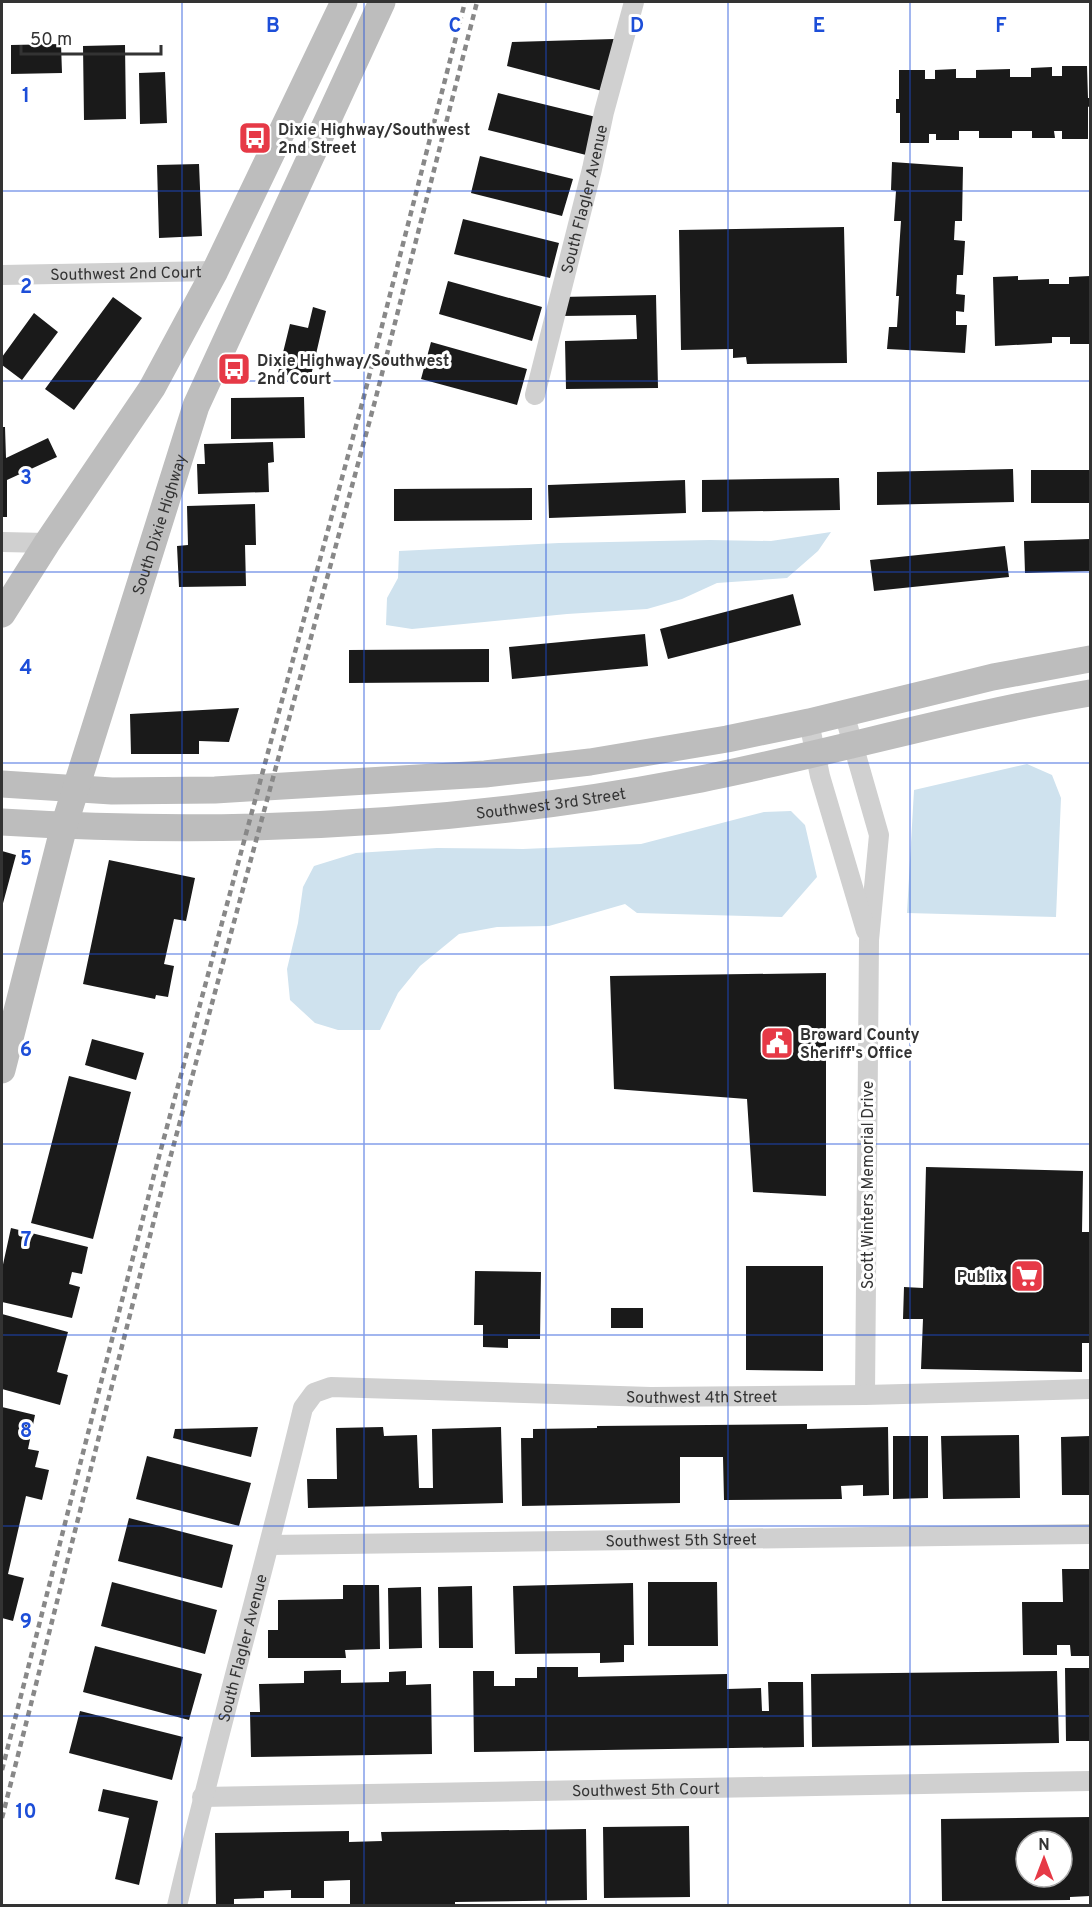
<svg xmlns="http://www.w3.org/2000/svg" width="1092" height="1907" font-family="Overpass,sans-serif">
<style>
.water{fill:#cfe2ee}
.building{fill:#1a1a1a;fill-rule:evenodd}
.lines{fill:none;stroke-linecap:round;stroke-linejoin:round}
.street{stroke:#d0d0d0;stroke-width:20}
.secondary{stroke:#bdbdbd;stroke-width:27}
.rail{stroke:#888;stroke-width:4.5;stroke-dasharray:6 4.5;stroke-linecap:butt}
.grid{fill:none;stroke:#1d4ed8;stroke-width:1.5;stroke-opacity:0.55}
.labels{text-anchor:middle;stroke-width:6;stroke-linejoin:round;paint-order:stroke}
.poi-label{font-size:16px;font-weight:bold;fill:#333;stroke:#fff;text-anchor:start}
.street-label{font-size:16px;fill:#333;stroke:#fff}
.grid-label{font-size:20px;text-anchor:middle;font-weight:bold;fill:#1d4ed8;stroke:#fff;stroke-width:6;stroke-linejoin:round;paint-order:stroke}
</style>
<rect width="100%" height="100%" fill="#fff"/>
<path class="water" d="M831 532 818 551 787 578 717 583 682 599 647 609 567 614 412 629 386 625 387 598 398 578 399 551 559 543 710 540 771 541Z
M1027 764 1052 775 1061 798 1056 917 907 913 914 790Z
M791 811 805 825 817 877 782 917 637 913 625 904 549 926 497 927 459 934 420 966 398 993 380 1030H338L315 1023 290 1000 287 969 298 923 303 887 314 866 356 853 437 848 523 849 641 844 764 812Z"/>
<path class="building" d="M614 39 602 91 507 66 512 42Z
M61 44 62 73 11 74V45Z
M125 45 126 119 84 120 83 46Z
M1062 66H1087L1088 98H1090V106L1088 107V139H1062V131H1054L1055 138H1032V131H1012V138H979V131H959V140H936V134H929V143H900V113H896V99H899V70H925V79H935V70L956 69V78H976V70L1010 69V77H1031V68L1052 67V76H1062Z
M165 72 167 123 140 124 139 73Z
M498 93 596 117 586 155 488 130Z
M480 156 573 179 562 216 471 193Z
M892 162 963 167 962 221H955L954 240 965 241 963 275H957L956 294 965 295 964 312 956 311V325H967L965 353 887 349 889 327H897L899 296H896L901 221H894L896 191 891 190Z
M199 164 202 236 159 238 157 165Z
M463 219 559 243 550 278 454 254Z
M844 227 847 363 747 364 746 357 733 358V349L681 350 679 230Z
M1018 276V280L1049 279V284H1069V277L1090 276V344H1070V337H1052V343L995 346 993 277Z
M448 281 542 307 532 341 439 314Z
M656 295 658 388 566 389 565 341 637 339 636 315 561 316V297Z
M113 297 142 318 74 410 45 389Z
M313 307 326 311 310 380 278 373 290 324 308 328Z
M34 313 58 332 22 380 2 365V357Z
M431 342 527 369 517 405 421 379Z
M304 397 305 438 231 439V398Z
M2 427H5L6 458 48 438 57 457 7 480V517H2Z
M273 442 274 462 268 463 269 492 198 494 197 464H205L204 444Z
M1013 469 1014 502 877 505V472Z
M1031 470H1090V503H1031Z
M839 478 840 510 702 512V480Z
M685 480 686 513 549 518 548 485Z
M532 488V520L394 521V489Z
M255 504 256 545H245L246 586 179 587 177 546 188 545 187 506Z
M1090 539V571L1025 573 1024 541Z
M1005 546 1009 577 874 591 870 560Z
M793 594 801 625 668 659 660 629Z
M645 634 648 666 512 679 509 647Z
M489 649V682L349 683V650Z
M239 708 229 742 199 741V754H131L130 714Z
M2 851 16 855 2 907Z
M109 860 195 878 186 921 174 919 164 964 174 966 168 997 156 995 155 999 83 984Z
M826 973V1196L753 1192 747 1099 614 1089 610 976Z
M92 1039 144 1053 136 1080 85 1065Z
M69 1076 131 1092 93 1239 31 1223Z
M926 1167 1083 1171 1082 1232H1090V1343H1082V1372L921 1369 923 1319H903L904 1287 923 1288Z
M11 1228 88 1247 82 1274 72 1272 69 1284 80 1287 72 1318 2 1302V1269Z
M746 1266H823V1371L746 1370Z
M475 1271 541 1272 540 1339H508V1348L483 1347V1325H474Z
M611 1308H643V1328H611Z
M2 1314 68 1332 57 1372 68 1375 60 1405 2 1389Z
M2 1407 35 1415 28 1449 39 1451 35 1467 49 1470 42 1500 26 1496 8 1574 24 1578 13 1621 2 1618Z
M807 1424V1429L888 1427 889 1495 863 1496V1485L841 1486 842 1499 724 1500 723 1457H680V1503L522 1506 521 1438H533V1429L597 1428V1426Z
M258 1427 251 1457 173 1438 175 1429Z
M383 1427 384 1436 417 1435 419 1488H433L432 1429 501 1427 503 1503 308 1508 307 1479H337L336 1428Z
M1019 1435 1020 1498 943 1499 941 1436Z
M893 1436H928V1498L893 1499Z
M1090 1436V1495H1062L1061 1437Z
M147 1456 251 1483 239 1526 136 1499Z
M129 1518 233 1545 222 1588 118 1561Z
M1062 1569H1089L1090 1656H1071L1070 1645H1057V1655H1023L1022 1602H1063Z
M112 1582 217 1610 205 1654 101 1626Z
M648 1582H717L718 1646H648Z
M633 1583 634 1645H624V1662L600 1663V1653L515 1654 513 1586Z
M343 1585H379L380 1649 345 1650 346 1658H268V1630H278V1600L343 1599Z
M472 1586 473 1648H439L438 1587Z
M421 1587 422 1648 389 1649 388 1588Z
M95 1646 202 1674 189 1720 83 1692Z
M537 1667H578V1677L727 1674V1689L761 1688 762 1711H769L768 1682H803L804 1747 474 1752 473 1671H494V1686H515V1678H537Z
M1065 1668H1090V1741H1066Z
M341 1670V1683L389 1682V1672L406 1671V1685L431 1684 432 1754 251 1757 250 1712H260L259 1684 304 1683V1671Z
M1057 1671 1059 1743 812 1747 811 1674Z
M80 1711 183 1737 172 1780 69 1753Z
M103 1789 158 1801 139 1885 115 1879 129 1818 98 1811Z
M1090 1817V1896L1070 1897V1900L942 1901 941 1819ZM1026 1841H1062V1877H1026Z
M689 1826 690 1897 604 1898 603 1827Z
M586 1829 587 1900 455 1902V1906H350V1880L324 1881V1898H291V1890L264 1891V1898L234 1899V1906H216L215 1833 349 1831V1842L382 1841 381 1832Z"/>
<g class="lines">
<g class="street">
<path id="s1" d="M2 275 215 271"/>
<path id="s2" d="M535 395 592 169 604 112 634 2"/>
<path d="M2 542 47 543"/>
<path d="M844 713 879 835 869 940 865 1395"/>
<path d="M809 722 820 776 866 931"/>
<path id="s3" d="M270 1545 1090 1534"/>
<path id="s4" d="M202 1797 1090 1781"/>
<path id="s5" d="M177 1906C216 1739 263 1575 303 1408L314 1393 331 1387 651 1397 865 1395 1090 1389"/>
</g>
<g class="secondary">
<path d="M2 614 47 543 152 388 215 271 344 2"/>
<path d="M2 784 112 791 215 790 485 774 590 762 727 739 809 722 993 677 1090 659"/>
<path id="s6" d="M2 822C230 836 459 825 685 782 821 756 954 716 1090 693"/>
<path id="s7" d="M2 1070 64 826 196 406 382 2"/>
</g>
<path class="rail" d="M2 1770 154 1175 363 400 465 2
M2 1818 165 1177 375 401 477 2"/>
</g>
<path class="grid" d="M182 2V1906M364 2V1906M546 2V1906M728 2V1906M910 2V1906M2 191H1090M2 381H1090M2 572H1090M2 763H1090M2 954H1090M2 1144H1090M2 1335H1090M2 1526H1090M2 1716H1090"/>
<defs>
<g id="bus-square" transform="scale(1.725)"><rect x="-9" y="-9" width="18" height="18" rx="4" fill="#e63946" stroke="#fff"/><path d="M-5-6H5V4H4V6H2V4H-2V6H-4V4H-5ZM-3.5-4V0h7V-4ZM-3.5 1.2v1.5H-2V1.2ZM2 1.2v1.5H3.5V1.2Z" fill="#fff"/></g>
<g id="civic-square" transform="scale(1.725)"><rect x="-9" y="-9" width="18" height="18" rx="4" fill="#e63946" stroke="#fff"/><path d="M-.6-6.5H3V-4.5H.6V-3L4-1V1h2V6H-6V1h2V-1L-.6-3ZM-1.2 2.5V6h2.4V2.5Z" fill="#fff"/></g>
<g id="supermarket-square" transform="scale(1.725)"><rect x="-9" y="-9" width="18" height="18" rx="4" fill="#e63946" stroke="#fff"/><path d="M-6-5.5h2.5l.6 2H6L4.5 2H-2.5L-4.4-4H-6ZM-1.5 3.2a1.3 1.3 0 1 0 .1 0ZM3 3.2a1.3 1.3 0 1 0 .1 0Z" fill="#fff"/></g>
</defs>
<g fill-rule="evenodd">
<use href="#bus-square" x="255" y="138"/>
<use href="#bus-square" x="234" y="369"/>
<use href="#civic-square" x="777" y="1043"/>
<use href="#supermarket-square" x="1027" y="1276"/>
</g>
<g class="labels">
<g class="poi-label">
<text x="278" y="135">Dixie Highway/Southwest<tspan x="278" dy="18">2nd Street</tspan></text>
<text x="257" y="366">Dixie Highway/Southwest<tspan x="257" dy="18">2nd Court</tspan></text>
<text x="800" y="1040">Broward County<tspan x="800" dy="18">Sheriff's Office</tspan></text>
<text x="1004" y="1282" text-anchor="end">Publix</text>
</g>
<g class="street-label">
<text dy="6" stroke="none"><textPath href="#s2" startOffset="202">South Flagler Avenue</textPath></text>
<text dy="6" stroke="none"><textPath href="#s1" startOffset="124">Southwest 2nd Court</textPath></text>
<text dy="6" stroke="none"><textPath href="#s7" startOffset="568">South Dixie Highway</textPath></text>
<text dy="6" stroke="none"><textPath href="#s6" startOffset="550">Southwest 3rd Street</textPath></text>
<text transform="translate(867 1185) rotate(-90)" y="6">Scott Winters Memorial Drive</text>
<text dy="6" stroke="none"><textPath href="#s5" startOffset="921">Southwest 4th Street</textPath></text>
<text dy="6" stroke="none"><textPath href="#s3" startOffset="411">Southwest 5th Street</textPath></text>
<text dy="6" stroke="none"><textPath href="#s5" startOffset="266">South Flagler Avenue</textPath></text>
<text dy="6" stroke="none"><textPath href="#s4" startOffset="444">Southwest 5th Court</textPath></text>
</g>
</g>
<g class="grid-label">
<text x="273" y="32">B</text>
<text x="455" y="32">C</text>
<text x="637" y="32">D</text>
<text x="819" y="32">E</text>
<text x="1001" y="32">F</text>
<text x="26" y="102">1</text>
<text x="26" y="293">2</text>
<text x="26" y="484">3</text>
<text x="26" y="674">4</text>
<text x="26" y="865">5</text>
<text x="26" y="1056">6</text>
<text x="26" y="1246">7</text>
<text x="26" y="1437">8</text>
<text x="26" y="1628">9</text>
<text x="26" y="1818">10</text>
</g>
<rect width="1092" height="1907" fill="none" stroke="#333333" stroke-width="6"/>
<g transform="translate(1044 1859)"><circle r="28" fill="#ffffff" stroke="#adadad" stroke-width="1.5"/>
<path d="M0-4.5L10 22L0 15L-10 22Z" fill="#e63946"/>
<text y="-9" font-size="16" font-weight="bold" text-anchor="middle" fill="#333333">N</text>
</g>
<path d="M21 45v9h140v-9" fill="none" stroke="#333333" stroke-width="3"/>
<text x="30" y="45" font-size="18" fill="#333333" stroke="#ffffff" stroke-width="4.5" paint-order="stroke">50 m</text>
</svg>
